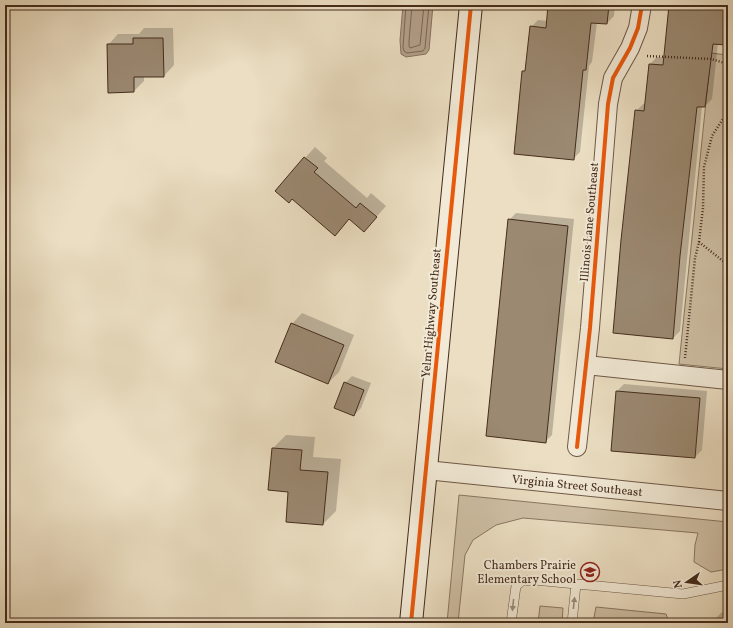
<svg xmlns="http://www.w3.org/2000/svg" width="733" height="628" font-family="Vollkorn,serif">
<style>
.green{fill:#cfc0a6;stroke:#8a7661}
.water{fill:#b3a18a;stroke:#87725e}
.shadow{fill:#0003}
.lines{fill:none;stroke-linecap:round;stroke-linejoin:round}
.shore{stroke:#7c6653;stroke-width:1}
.building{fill:#9b8972;stroke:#452c1c}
.lane-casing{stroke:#6e5846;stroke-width:10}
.street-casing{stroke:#6e5846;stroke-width:20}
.secondary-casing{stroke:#452c1c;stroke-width:24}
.path{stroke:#452c1c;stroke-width:2.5;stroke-dasharray:1 2;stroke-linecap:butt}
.lane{stroke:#f2ead7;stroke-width:9}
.street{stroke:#f2ead7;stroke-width:18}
.secondary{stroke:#f2ead7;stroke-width:22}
.cycleway-casing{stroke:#f2ead7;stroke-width:6}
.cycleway{stroke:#e8590c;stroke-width:4}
.oneway{fill:#9c8b7a}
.labels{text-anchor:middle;stroke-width:4;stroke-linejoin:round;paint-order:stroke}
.street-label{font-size:12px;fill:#452c1c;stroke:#f2ead7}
.poi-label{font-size:12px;fill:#452c1c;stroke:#f2ead7;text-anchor:end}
</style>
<rect width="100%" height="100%" fill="#ebdec2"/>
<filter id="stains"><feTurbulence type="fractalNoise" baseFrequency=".005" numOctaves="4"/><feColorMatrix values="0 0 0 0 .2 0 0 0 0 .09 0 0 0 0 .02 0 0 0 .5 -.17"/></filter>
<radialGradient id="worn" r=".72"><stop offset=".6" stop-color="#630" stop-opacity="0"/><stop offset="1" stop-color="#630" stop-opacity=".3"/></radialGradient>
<path class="green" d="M711 53 728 55V369L679 364Z
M459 495 728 522V569L711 572 694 562 695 545 698 533 523 518 496 525 473 540 465 555 458 623H447Z
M540 606 563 608 562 623H538Z
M596 607 666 614 669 623H593Z"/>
<path class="water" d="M403 5H433L429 50 426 54 406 57 401 54 400 40Z"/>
<path class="shadow" d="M549 5H615L614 16 607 23 597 22 592 62 589 66 580 152 573 159 523 72 526 68 531 27 538 20 548 21Z
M670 5H728V41L725 44 718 43 712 99 705 106H702L680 331 673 338 636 111 643 104H646L650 64 657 57 665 58Z
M144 28H173L174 65 164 76H144V81L134 91 108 45 118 34H139Z
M315 147 327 158 324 161 367 198 371 193 386 206 364 231 350 218 335 234 305 158Z
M516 213 574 219 552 435 545 442 509 220Z
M302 313 354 335 339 372 328 383 292 324Z
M352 376 371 383 361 408 354 415 345 383Z
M624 384 707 391 702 450 695 457 617 391Z
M286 435 315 437 313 457 341 459 336 511 323 524 289 491 273 448Z
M728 611V623H704L714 620 722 612Z"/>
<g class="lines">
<path class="shore" d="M406 5 403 47 404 51 407 53 423 51 425 48 429 5
M412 5 409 41V46L410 48 420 45 424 5"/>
</g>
<path class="building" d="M548 5H609L607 24 591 23 586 70H583L574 160 514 154 522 71H525L530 26 546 28Z
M669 5H705L728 8 726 45 713 44 705 107H697L680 256 673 339 613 333 621 240 635 110 644 111 649 64 663 65Z
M133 38H163L164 77H134V92L108 93 107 44H133Z
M304 157 318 168 314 172 356 208 360 203 377 217 364 232 349 219 335 236 292 199 289 203 275 191Z
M508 219 568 226 546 443 486 436Z
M291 323 344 345 328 384 275 362Z
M344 382 364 390 354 416 334 408Z
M616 391 700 398 695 458 611 451Z
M272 448 302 450 300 470 328 472 323 525 286 522 288 492 268 490Z"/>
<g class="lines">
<g class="lane-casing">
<path id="lane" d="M511 623 516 586 522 581 534 580 683 594 728 585
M572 623 576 584"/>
</g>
<g class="street-casing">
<g id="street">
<path d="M586 365 728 380"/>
<path d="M577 447 590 328 608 104 613 78 630 48 638 28 642 5"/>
<path id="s1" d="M426 470 728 501"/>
</g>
</g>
<g class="secondary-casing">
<path id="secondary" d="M411 623 471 5"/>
</g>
<path class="path" d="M647 56 711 59 728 64
M699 242 728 265
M685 358 695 258 699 242 703 208 704 167 712 136 728 111"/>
<use href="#lane" class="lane"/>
<use href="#street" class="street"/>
<use href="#secondary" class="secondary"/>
<g class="cycleway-casing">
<path id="cycleway" d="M577 447 590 328 608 104 613 78 630 48 638 28 642 5
M411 623 471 5"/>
</g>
<use href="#cycleway" class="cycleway"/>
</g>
<defs><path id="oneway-solid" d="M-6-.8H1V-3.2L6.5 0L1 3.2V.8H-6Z"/></defs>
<g class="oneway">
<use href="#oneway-solid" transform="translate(574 603) rotate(-84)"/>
<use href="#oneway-solid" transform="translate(513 605) rotate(96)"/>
</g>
<defs>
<g id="school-ring" transform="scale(1)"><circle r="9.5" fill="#f2ead7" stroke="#8f2418" stroke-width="1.5"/><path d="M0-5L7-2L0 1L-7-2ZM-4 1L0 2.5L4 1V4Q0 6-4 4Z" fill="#8f2418"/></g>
</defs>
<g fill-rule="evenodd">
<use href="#school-ring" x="590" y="572"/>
</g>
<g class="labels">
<g class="street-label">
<text transform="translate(589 222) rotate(-85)" y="4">Illinois Lane Southeast</text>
<text transform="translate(431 313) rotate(-85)" y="4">Yelm Highway Southeast</text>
<text dy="4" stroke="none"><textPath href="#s1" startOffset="152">Virginia Street Southeast</textPath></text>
</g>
<g class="poi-label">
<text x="576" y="569">Chambers Prairie<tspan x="576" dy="14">Elementary School</tspan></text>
</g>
</g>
<rect width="733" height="628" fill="none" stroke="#ebdec2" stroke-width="20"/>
<rect x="6" y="6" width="721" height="616" fill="none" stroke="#452c1c" stroke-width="2"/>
<rect x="10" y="10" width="713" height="608" fill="none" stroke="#452c1c"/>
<g transform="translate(687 582) rotate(257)" stroke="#f2ead7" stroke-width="3" paint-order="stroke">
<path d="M0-3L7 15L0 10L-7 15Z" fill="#452c1c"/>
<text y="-6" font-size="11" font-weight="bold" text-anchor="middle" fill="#452c1c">N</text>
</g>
<rect width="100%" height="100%" filter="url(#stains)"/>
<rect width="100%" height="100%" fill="url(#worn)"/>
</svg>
